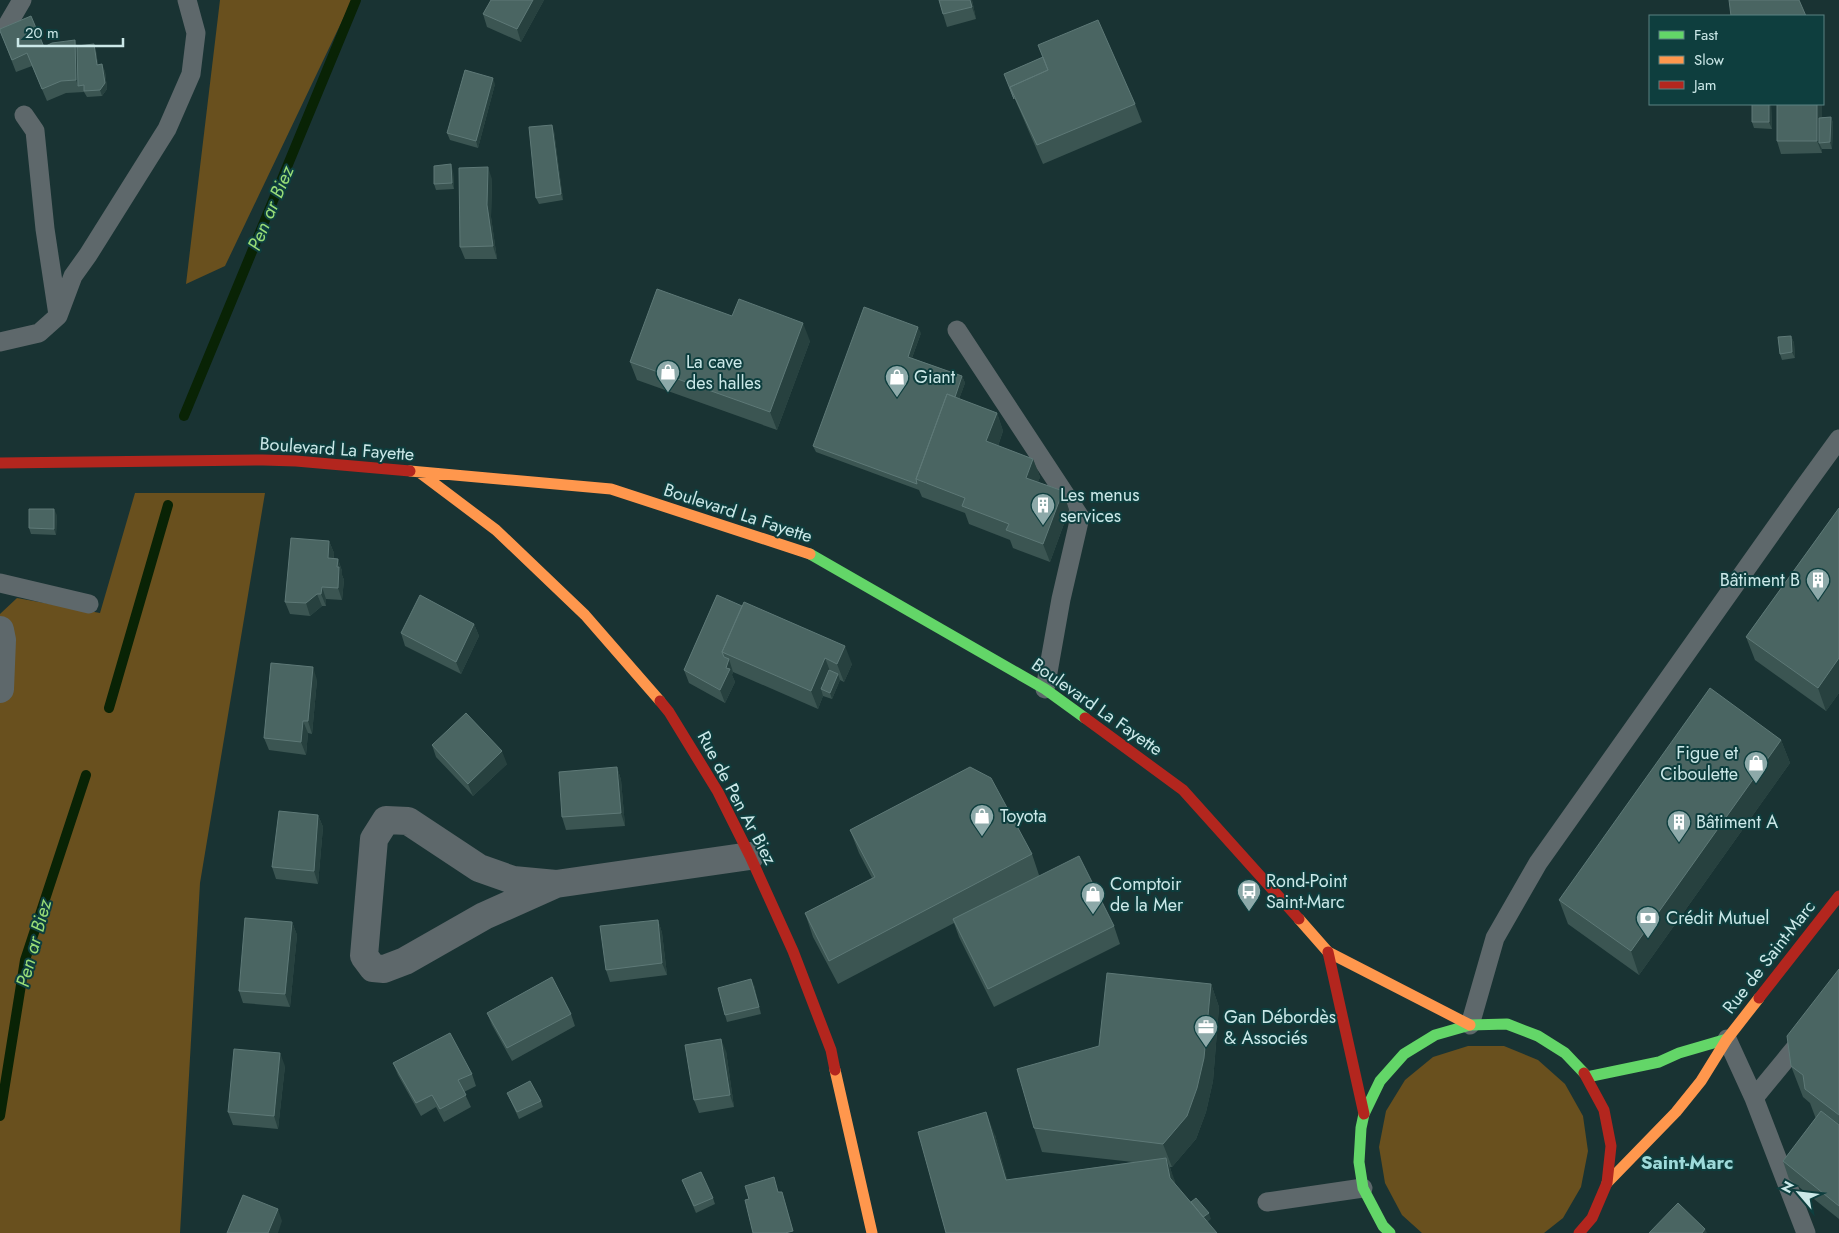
<svg xmlns="http://www.w3.org/2000/svg" width="1839" height="1233" font-family="Jost,sans-serif">
<style>
.green{fill:#69501e}
.lines{fill:none;stroke-linecap:round;stroke-linejoin:round}
.stream{stroke:#092305;stroke-width:10}
.lane{stroke:#5e686b;stroke-width:19}
.street{stroke:#5e686b;stroke-width:28}
.fast{stroke:#63d668;stroke-width:11}
.slow{stroke:#ff974d;stroke-width:11}
.jam{stroke:#b3261e;stroke-width:11}
.wall{fill:#3b5552}
.shaded-wall{fill:#27413f}
.building{fill:#4a6562;stroke:#5e7977}
.labels{text-anchor:middle;stroke-width:4;stroke-linejoin:round;paint-order:stroke}
.poi-label{font-size:18px;fill:#cbe8e8;stroke:#0e3e3e;text-anchor:start}
.street-label{font-size:18px;fill:#cbe8e8;stroke:#0e3e3e}
.water-label{font-size:19px;font-style:italic;fill:#9d7;stroke:#0e3e3e}
.neighbourhood-label{font-size:19px;font-weight:bold;fill:#9edada;stroke:#0e3e3e}
</style>
<rect width="100%" height="100%" fill="#193333"/>
<path class="green" d="M220 0H352L225 266 186 284Z
M135 493H265L200 883 180 1233H0V614L17 598 100 613Z
M1468 1046H1504L1538 1060 1565 1084 1583 1116 1588 1151 1581 1187 1563 1218 1544 1233H1422L1402 1215 1385 1183 1379 1147 1386 1111 1405 1080 1433 1057Z"/>
<g class="lines">
<path class="stream" d="M184 416 356 0
M109 708 168 505
M0 1116 25 960 86 775"/>
<path class="lane" d="M8 24 22 0
M24 115 35 131 45 229 58 315
M957 330 1080 517 1061 599 1045 689
M0 342 39 333 58 316 73 276 88 255 167 129 191 74 196 33 187 0
M0 583 89 604
M1470 1025 1495 938 1538 863 1802 490 1839 439
M1727 1039 1754 1098 1806 1233
M1754 1098 1805 1036
M1267 1202 1363 1188"/>
<path class="street" d="M0 630 2 640 0 689
M556 884 484 916 405 961 384 969 373 968 364 956 374 839 386 820 408 821 479 868 513 880 556 884 750 856"/>
<path class="fast" d="M810 554 1045 689 1085 718
M1587 1077 1659 1062 1679 1053 1727 1039
M1390 1233 1383 1226 1363 1188 1359 1162 1361 1128 1364 1114 1380 1081 1404 1054 1435 1035 1470 1025 1507 1024 1538 1036 1565 1053 1584 1073"/>
<path class="slow" d="M410 471 611 489 810 554
M419 472 496 530 585 615 660 701
M1299 919 1328 952 1470 1025
M835 1070 872 1233
M1607 1183 1676 1112 1701 1081 1727 1039 1759 998"/>
<path class="jam" d="M0 463 263 460 296 461 410 471
M660 701 669 712 718 792 750 856 793 951 831 1050 835 1070
M1085 718 1183 790 1299 919
M1328 952 1364 1114
M1759 998 1839 896
M1579 1233 1592 1218 1607 1183 1611 1146 1604 1110 1584 1073"/>
</g>
<path class="wall" d="M544 0 521 42 487 27 483 14Z
M972 0 976 19 947 27 943 14Z
M0 31 44 47H77L96 51 98 65 105 71 107 89 102 96 87 97 84 92 66 93 47 101 32 66 16 72Z
M1038 45 1135 104 1142 122 1043 164 1004 74 1043 57Z
M495 84 478 148 450 140 447 133Z
M1771 104 1772 129 1754 128 1752 122Z
M1777 104H1822V117H1831L1833 123 1832 149H1822V153L1781 154 1777 141Z
M554 131 563 200 539 204 536 198Z
M453 171 454 189 436 190 434 184Z
M492 179 491 217 497 259H465L460 247Z
M732 316 810 341 777 430 637 380 630 362Z
M921 333 912 358 962 376 965 383 959 399 997 413 1003 431 998 446 1033 459 1040 477 1038 482 1063 491 1069 510 1050 562 1013 548 1010 540 969 524 965 513 922 497 919 490 816 452 813 446Z
M1791 336 1794 343 1795 358 1782 360 1780 354Z
M1839 508V693L1826 711 1755 660 1746 637Z
M57 515 56 535 31 534 29 528Z
M329 541 334 553V558L338 559 342 571V575L344 580 342 600 326 599V606H322L310 616 290 614 285 602Z
M717 595 852 664 844 682 840 680 832 699 823 696 818 709 733 672 732 675 735 682 725 703 689 683 684 670Z
M474 624 479 636 461 674 405 646 401 633Z
M317 680 312 734 308 733 306 755 269 750 264 738Z
M1781 740 1790 763 1639 975 1568 924 1559 900Z
M432 745 507 764 473 796 436 757Z
M617 767 621 780 625 826 566 830 562 817Z
M318 815 323 827 318 884 276 879 272 867Z
M850 830 1032 854 1039 875 1114 926 1120 944 994 1007 959 937 954 923 838 984 813 937 805 913 872 878 859 853Z
M658 920 662 933 667 975 610 982 606 970Z
M292 922 297 935 290 1007 243 1003 239 991Z
M1839 969V1219L1789 1179 1783 1161 1816 1119 1810 1103 1803 1097 1791 1066Z
M1211 984 1219 1007 1213 1081 1206 1112 1196 1139 1172 1167H1170L1175 1185 1191 1202 1211 1219 946 1233 995 1135 1007 1180 1133 1162 1042 1152 1034 1128 1099 1046Z
M754 985 761 1014 727 1022 725 1015Z
M487 1013 571 1014 575 1026 512 1061 492 1025Z
M726 1051 734 1107 699 1113 694 1100Z
M393 1063 472 1074 476 1086 464 1092 471 1107 444 1122 436 1107 421 1116 398 1075Z
M285 1066 278 1129 233 1125 228 1112Z
M507 1093 541 1101 543 1107 519 1119Z
M682 1180 713 1198 715 1204 696 1213Z"/>
<path class="shaded-wall" d="M533 0H544L521 42 517 29Z
M970 0H972L976 19 972 7Z
M75 40 79 53 78 86 80 92 76 80Z
M94 44 96 51 99 72 97 65Z
M102 64 105 71 107 89 102 96 100 90Z
M493 78 495 84 478 148 476 141Z
M1769 104H1771L1772 129 1769 122Z
M1817 104H1822V143H1819L1822 149V153L1817 141Z
M1831 117 1833 123 1832 149 1830 142Z
M552 125 554 131 563 200 561 194Z
M451 164 453 171 454 189 452 183Z
M488 167 492 179 491 217 497 259 493 246 487 205Z
M803 323 810 341 777 430 770 412Z
M918 327 921 333 910 363 908 357Z
M1791 336 1794 343 1795 358 1792 352Z
M962 376 965 383 927 484 923 482Z
M997 413 1003 431 993 460 986 441Z
M1033 459 1040 477 1033 496 1026 478Z
M1063 491 1069 510 1050 562 1043 544Z
M54 509 57 515 56 535 54 529Z
M329 541 334 553 333 570 328 558Z
M338 559 342 571V575L344 580 342 600 338 588 337 567Z
M322 587 326 599V606L321 594Z
M317 594 322 606 310 616 306 603Z
M474 624 479 636 461 674 456 662Z
M845 646 852 664 844 682 837 664Z
M825 658 832 676 821 689 823 696 818 709 811 691Z
M1839 658V693L1826 711 1818 688Z
M729 659 733 672 732 675 735 682 725 703 720 690 726 668Z
M313 667 317 680 312 734 308 721Z
M838 674 840 680 832 699 830 693Z
M303 721 308 733 306 755 301 742Z
M1781 740 1790 763 1639 975 1631 951Z
M502 751 507 764 473 796 468 784Z
M617 767 621 780 625 826 621 813Z
M318 815 323 827 318 884 314 871Z
M658 920 662 933 667 975 662 963Z
M292 922 297 935 290 1007 285 994Z
M751 979 754 985 761 1014Z
M1211 984 1219 1007 1213 1081 1206 1112 1196 1139 1172 1167 1163 1144Z
M721 1039 726 1051 734 1107 730 1095Z
M280 1053 285 1066 278 1129 274 1116Z
M986 1112 995 1135 1014 1203 1006 1180Z
M1166 1158 1175 1181 1178 1201 1170 1178Z
M782 1192 786 1204 794 1233 793 1231Z
M278 1209 282 1221 278 1233H268Z
M1209 1213 1211 1219 1200 1228 1198 1222Z
M1705 1229 1707 1233H1702Z"/>
<path class="building" d="M491 0H533L517 29 483 14Z
M939 0H970L972 7 943 14Z
M1729 0H1799L1806 16H1731Z
M31 16 44 47 52 43 75 40 76 80 61 81 42 89 27 53 12 60 0 31V29Z
M1098 20 1135 104 1037 145 1010 87 1048 70 1038 45Z
M94 44 97 65 102 64 105 83 100 90 84 91V85L78 86 77 46Z
M1043 57 1048 70 1010 87 1014 99 1004 74Z
M465 70 493 78 476 141 447 133Z
M1752 104H1769V122H1752Z
M1777 104H1817V141H1777Z
M1831 117 1830 142 1819 143V118Z
M552 125 561 194 536 198 529 127Z
M451 164 452 183 434 184V166Z
M488 167 487 205 493 246 460 247 459 168Z
M657 289 732 316 739 299 803 323 770 412 630 362Z
M864 307 918 327 908 357 962 376 955 397 947 394 916 479 917 484 813 446Z
M1791 336 1792 352 1780 354 1778 337Z
M947 394 997 413 986 441 1033 459 1026 478 1063 491 1043 544 1006 530 1009 524 962 506 965 498 916 479Z
M1839 508V658L1818 688 1746 637Z
M29 509H54V529L29 528Z
M291 538 329 541 328 558 338 559 337 567H339L338 588 322 587 321 594H317L306 603 285 602Z
M420 595 474 624 456 662 401 633Z
M717 595 742 606 722 652 724 657 729 659 726 668 730 669 720 690 684 670Z
M744 602 845 646 837 664 825 658 811 691 722 652Z
M271 663 313 667 308 721H303L301 742 264 738Z
M829 670 838 674 830 693 821 689Z
M1710 688 1781 740 1631 951 1559 900Z
M466 713 502 751 468 784 432 745Z
M617 767 621 813 562 817 559 772Z
M970 767 991 778 1032 854 829 961 805 913 875 877 850 830Z
M279 811 318 815 314 871 272 867Z
M1079 856 1114 926 988 989 953 919Z
M245 918 292 922 285 994 239 991Z
M658 920 662 963 606 970 600 926Z
M1839 969V1115L1805 1089 1803 1075 1791 1066 1787 1036Z
M1107 973 1211 984 1204 1058 1197 1088 1187 1116 1163 1144 1034 1128 1017 1069 1099 1046Z
M552 977 571 1014 507 1048 487 1013Z
M751 979 759 1007 725 1015 718 988Z
M450 1033 472 1074 458 1080 466 1095 440 1109 432 1095 416 1103 393 1063Z
M721 1039 730 1095 694 1100 685 1045Z
M234 1049 280 1053 274 1116 228 1112Z
M530 1081 541 1101 517 1112 507 1093Z
M1821 1111 1839 1125V1206L1783 1161Z
M986 1112 1006 1180 1166 1158 1170 1178 1217 1233H946L918 1132Z
M701 1172 713 1198 694 1206 682 1180Z
M774 1177 778 1192H782L793 1231 785 1233H753L745 1200 749 1199 745 1186Z
M243 1195 278 1209 268 1233H227Z
M1196 1198 1209 1213 1203 1217 1191 1202Z
M1678 1203 1705 1229 1702 1233H1649Z"/>
<defs>
<g id="shop-pin" transform="scale(1.25)"><path d="M0 17L-7.5 6A9.5 9.5 0 1 1 7.5 6Z" fill="#8da9a9" stroke="#0e3e3e"/><path d="M-5-2.5h2.3a2.7 3.5 0 0 1 5.4 0H5L5.5 6h-11ZM-1.5-2.5h3a1.5 2.3 0 0 0-3 0Z" fill="#fff"/></g>
<g id="building-pin" transform="scale(1.25)"><path d="M0 17L-7.5 6A9.5 9.5 0 1 1 7.5 6Z" fill="#8da9a9" stroke="#0e3e3e"/><path d="M-4-6H4V6H1V3H-1V6H-4ZM-2.5-4.3h1.7v1.8h-1.7ZM.8-4.3h1.7v1.8H.8ZM-2.5-1h1.7V.8h-1.7ZM.8-1h1.7V.8H.8Z" fill="#fff"/></g>
<g id="bus-pin" transform="scale(1.25)"><path d="M0 17L-7.5 6A9.5 9.5 0 1 1 7.5 6Z" fill="#8da9a9" stroke="#0e3e3e"/><path d="M-5-6H5V4H4V6H2V4H-2V6H-4V4H-5ZM-3.5-4V0h7V-4ZM-3.5 1.2v1.5H-2V1.2ZM2 1.2v1.5H3.5V1.2Z" fill="#fff"/></g>
<g id="bank-pin" transform="scale(1.25)"><path d="M0 17L-7.5 6A9.5 9.5 0 1 1 7.5 6Z" fill="#8da9a9" stroke="#0e3e3e"/><path d="M-6-4H6V4H-6ZM0-2.3a2.3 2.3 0 1 0 0 4.6a2.3 2.3 0 1 0 0-4.6Z" fill="#fff"/></g>
<g id="office-pin" transform="scale(1.25)"><path d="M0 17L-7.5 6A9.5 9.5 0 1 1 7.5 6Z" fill="#8da9a9" stroke="#0e3e3e"/><path d="M-6-3h4V-5.5h4V-3h4V5H-6ZM-1-4.5V-3h2v-1.5ZM-6 0V1H6V0Z" fill="#fff"/></g>
</defs>
<g fill-rule="evenodd">
<use href="#shop-pin" x="668" y="372"/>
<use href="#shop-pin" x="897" y="377"/>
<use href="#building-pin" x="1043" y="505"/>
<use href="#building-pin" x="1818" y="580"/>
<use href="#shop-pin" x="1756" y="763"/>
<use href="#shop-pin" x="982" y="816"/>
<use href="#building-pin" x="1679" y="822"/>
<use href="#bus-pin" x="1249" y="891"/>
<use href="#shop-pin" x="1093" y="894"/>
<use href="#bank-pin" x="1648" y="918"/>
<use href="#office-pin" x="1206" y="1027"/>
</g>
<g class="labels">
<g class="poi-label">
<text x="686" y="368">La cave<tspan x="686" dy="21">des halles</tspan></text>
<text x="914" y="383">Giant</text>
<text x="1060" y="501">Les menus<tspan x="1060" dy="21">services</tspan></text>
<text x="1800" y="586" text-anchor="end">Bâtiment B</text>
<text x="1738" y="759" text-anchor="end">Figue et<tspan x="1738" dy="21">Ciboulette</tspan></text>
<text x="1000" y="822">Toyota</text>
<text x="1696" y="828">Bâtiment A</text>
<text x="1266" y="887">Rond-Point<tspan x="1266" dy="21">Saint-Marc</tspan></text>
<text x="1110" y="890">Comptoir<tspan x="1110" dy="21">de la Mer</tspan></text>
<text x="1666" y="924">Crédit Mutuel</text>
<text x="1224" y="1023">Gan Débordès<tspan x="1224" dy="21">&amp; Associés</tspan></text>
</g>
<g class="street-label">
<text transform="translate(337 449) rotate(4)" y="6">Boulevard La Fayette</text>
<text transform="translate(738 513) rotate(18)" y="6">Boulevard La Fayette</text>
<text transform="translate(1097 707) rotate(35)" y="6">Boulevard La Fayette</text>
<text transform="translate(737 798) rotate(62)" y="6">Rue de Pen Ar Biez</text>
<text transform="translate(1769 957) rotate(-52)" y="6">Rue de Saint-Marc</text>
</g>
<g class="water-label">
<text transform="translate(270 208) rotate(-67)" y="7">Pen ar Biez</text>
<text transform="translate(33 943) rotate(-75)" y="7">Pen ar Biez</text>
</g>
<g class="neighbourhood-label">
<text x="1687" y="1169">Saint-Marc</text>
</g>
</g>
<rect x="1649" y="15" width="175" height="90" fill="#0e3e3e" stroke="#5a8282"/>
<rect x="1659" y="31" width="25" height="8" fill="#63d668" stroke="#5a8282"/>
<text x="1694" y="40" font-size="15" fill="#cbe8e8">Fast</text>
<rect x="1659" y="56" width="25" height="8" fill="#ff974d" stroke="#5a8282"/>
<text x="1694" y="65" font-size="15" fill="#cbe8e8">Slow</text>
<rect x="1659" y="81" width="25" height="8" fill="#b3261e" stroke="#5a8282"/>
<text x="1694" y="90" font-size="15" fill="#cbe8e8">Jam</text>
<g transform="translate(1799 1193) rotate(298)" stroke="#0e3e3e" stroke-width="4" paint-order="stroke">
<path d="M0-4L9 19L0 12L-9 19Z" fill="#cbe8e8"/>
<text y="-8" font-size="14" font-weight="bold" text-anchor="middle" fill="#cbe8e8">N</text>
</g>
<path d="M18 38v8h105v-8" fill="none" stroke="#cbe8e8" stroke-width="2.5"/>
<text x="25" y="38" font-size="15" fill="#cbe8e8" stroke="#0e3e3e" stroke-width="4" paint-order="stroke">20 m</text>
</svg>
